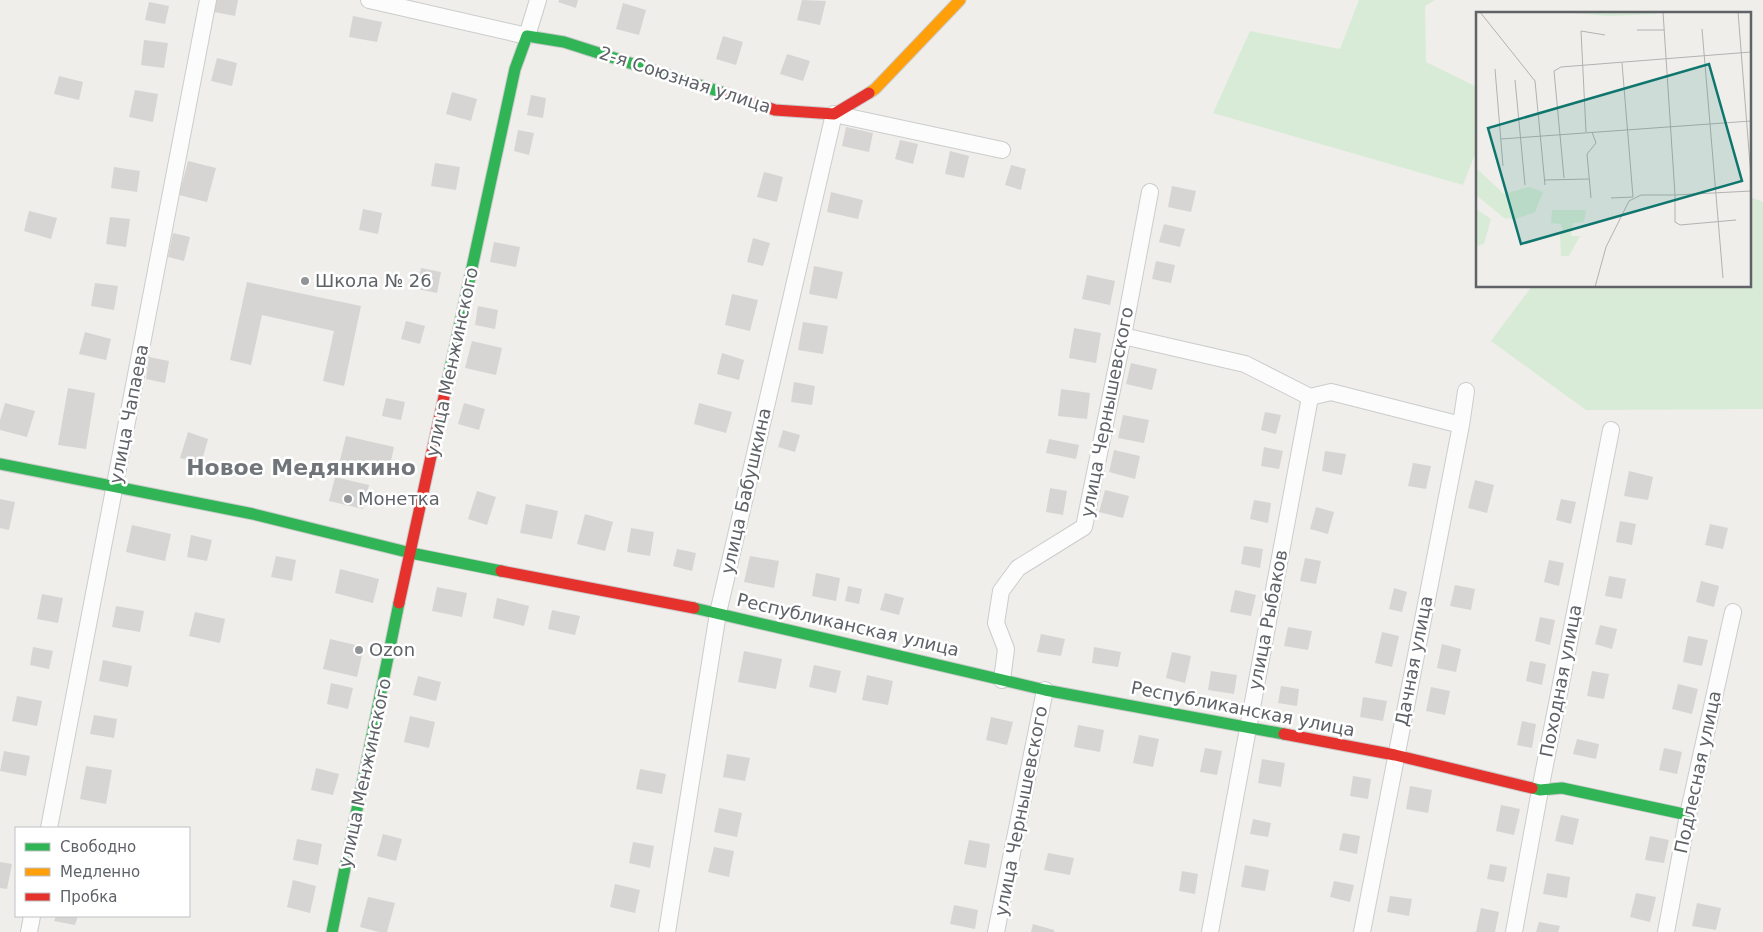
<svg xmlns="http://www.w3.org/2000/svg" width="1763" height="932" font-family="'DejaVu Sans',sans-serif">
<style>
.green{fill:#d8ebd6}
.building{fill:#d6d5d3}
.lines{fill:none;stroke-linecap:round;stroke-linejoin:round}
.street-casing{stroke:#cbcccc;stroke-width:18}
.fast-casing{stroke:#cacacb;stroke-width:13}
.slow-casing{stroke:#cacacb;stroke-width:13}
.jam-casing{stroke:#cacacb;stroke-width:13}
.street{stroke:#fdfcfc;stroke-width:16}
.fast{stroke:#30b455;stroke-width:11}
.slow{stroke:#ff9f0a;stroke-width:11}
.jam{stroke:#e5322d;stroke-width:11}
.poi-dot{fill:#919496;stroke:#fff;stroke-width:2}
.labels{text-anchor:middle;stroke-width:5;stroke-linejoin:round;paint-order:stroke}
.street-label{font-size:18px;fill:#5f6368;stroke:#fff}
.poi-label{font-size:18px;fill:#5f6368;stroke:#fff;text-anchor:start}
.district-label{font-size:22px;font-weight:bold;fill:#70757a;stroke:#fff}
.inset-road{fill:none;stroke:#b1b2b2;stroke-width:1}
.view{fill:#0f766e;fill-opacity:0.15;stroke:#0f766e;stroke-width:2.5}
.inset-edge{fill:none;stroke:#5f6368;stroke-width:2.5}
</style>
<rect width="100%" height="100%" fill="#efeeea"/>
<path class="green" d="M1359 0H1435L1425 6 1426 62 1477 87V149L1463 185 1213 113 1250 31 1340 49Z
M1749 198H1753L1763 202V409L1586 410 1491 341 1532 286H1749Z"/>
<path class="building" d="M216 0H238L235 16 214 12Z
M559 0H578L576 8 558 2Z
M802 0 826 1 820 25 797 20Z
M149 2 169 6 165 24 145 20Z
M623 3 646 10 639 35 616 29Z
M353 16 382 22 377 42 349 37Z
M723 36 743 42 736 65 716 59Z
M144 40 168 43 164 68 141 65Z
M787 54 810 61 803 81 780 74Z
M217 58 237 63 232 86 211 81Z
M59 76 83 82 79 100 54 94Z
M135 90 158 94 153 122 129 117Z
M452 92 477 99 471 121 446 114Z
M531 95 546 98 543 118 527 115Z
M846 127 873 133 869 152 842 146Z
M518 130 534 133 529 155 514 151Z
M900 140 918 144 913 164 895 159Z
M950 151 969 156 964 178 945 174Z
M188 161 216 168 207 202 179 195Z
M435 163 460 167 456 190 431 186Z
M1011 165 1026 169 1021 190 1005 185Z
M114 167 140 171 137 192 111 188Z
M764 172 783 177 777 202 757 197Z
M1172 186 1196 191 1191 212 1168 207Z
M831 192 863 200 858 219 827 212Z
M363 209 382 213 378 234 359 230Z
M29 211 57 218 51 239 24 231Z
M110 217 130 219 126 247 106 244Z
M1164 224 1185 229 1180 247 1159 242Z
M173 233 190 237 184 261 168 257Z
M753 238 770 243 763 266 747 262Z
M494 242 520 247 516 267 490 262Z
M1156 261 1175 265 1171 283 1152 279Z
M814 266 843 272 837 299 809 294Z
M421 268 441 272 437 293 417 289Z
M1087 275 1115 281 1110 305 1082 299Z
M247 282 361 306 344 386 323 381 334 331 262 315 251 365 230 360Z
M95 283 118 286 114 310 91 306Z
M732 294 758 300 750 331 725 325Z
M478 306 498 310 495 329 475 325Z
M406 321 425 326 420 344 401 339Z
M803 322 828 326 823 354 798 350Z
M1074 328 1101 333 1096 363 1069 358Z
M85 332 111 339 106 360 79 354Z
M472 341 502 348 496 375 465 368Z
M722 353 744 360 739 380 717 374Z
M149 357 169 361 165 383 146 379Z
M1131 363 1157 369 1152 390 1126 384Z
M794 382 815 386 812 405 791 402Z
M68 388 95 393 86 449 58 445Z
M1061 389 1090 393 1087 419 1058 416Z
M386 398 405 402 401 420 382 416Z
M5 403 35 411 27 437 0 430V420Z
M464 403 485 409 479 430 458 424Z
M699 403 732 412 726 433 694 424Z
M1265 412 1281 415 1276 434 1261 430Z
M1123 415 1149 420 1144 443 1118 438Z
M783 430 800 435 795 452 778 447Z
M188 432 208 439 201 464 180 458Z
M346 436 394 447 388 475 339 464Z
M1049 439 1079 445 1076 459 1046 453Z
M1264 447 1283 451 1279 469 1261 466Z
M1114 450 1140 456 1135 479 1109 472Z
M1325 451 1346 454 1342 475 1322 471Z
M1413 463 1431 466 1426 489 1408 486Z
M1629 471 1653 477 1648 500 1624 496Z
M335 477 369 485 363 509 329 501Z
M1475 480 1494 485 1487 513 1468 508Z
M1050 488 1067 491 1063 515 1046 512Z
M1105 490 1129 496 1123 518 1099 512Z
M477 491 496 497 487 525 468 519Z
M0 499 15 502 9 530 0 528Z
M1561 499 1576 502 1571 524 1556 520Z
M1254 500 1271 503 1268 523 1250 519Z
M526 504 558 511 552 539 520 533Z
M1316 507 1334 512 1328 534 1310 529Z
M585 514 613 522 605 551 577 544Z
M1620 521 1636 524 1632 545 1616 542Z
M1710 524 1728 528 1723 549 1705 545Z
M132 525 171 534 165 561 126 552Z
M631 528 654 532 650 556 627 552Z
M191 535 212 540 207 561 187 557Z
M1244 546 1263 549 1260 568 1241 564Z
M677 549 696 553 692 571 673 566Z
M276 556 296 560 292 581 271 577Z
M750 556 779 561 774 588 744 582Z
M1305 558 1321 561 1316 584 1300 581Z
M1549 560 1564 563 1559 586 1544 582Z
M340 569 379 579 373 603 335 593Z
M816 573 840 578 836 601 812 596Z
M1609 576 1626 579 1622 599 1605 596Z
M1701 581 1719 586 1714 607 1696 602Z
M1455 585 1475 589 1471 610 1450 606Z
M848 586 862 589 859 604 845 601Z
M437 587 467 593 462 617 432 611Z
M1394 588 1407 592 1402 612 1389 609Z
M1235 590 1256 595 1251 616 1230 612Z
M885 593 904 598 899 615 880 610Z
M42 594 63 598 58 623 37 619Z
M497 598 529 606 524 626 493 618Z
M116 606 144 611 140 632 112 627Z
M552 610 580 616 575 635 548 629Z
M195 612 225 619 220 643 189 636Z
M1540 617 1555 620 1550 645 1535 641Z
M1600 625 1617 629 1612 649 1595 644Z
M1288 627 1312 631 1308 650 1284 646Z
M1382 632 1399 636 1392 667 1375 663Z
M1041 634 1065 639 1061 656 1037 652Z
M1688 636 1708 640 1702 666 1683 662Z
M330 639 364 647 357 677 323 669Z
M1442 644 1461 649 1456 672 1437 668Z
M33 647 53 651 49 669 30 665Z
M1094 647 1121 652 1118 667 1092 663Z
M744 651 782 659 776 689 738 682Z
M1172 652 1191 656 1185 683 1166 678Z
M103 660 132 666 128 687 99 681Z
M1530 661 1546 664 1542 685 1526 681Z
M814 665 841 671 836 693 809 687Z
M1211 671 1237 675 1234 694 1208 690Z
M1592 671 1609 674 1604 699 1587 696Z
M867 675 893 681 888 705 862 700Z
M418 676 441 682 436 701 413 695Z
M331 683 353 688 348 709 327 704Z
M1678 684 1698 689 1692 714 1672 709Z
M1281 686 1299 689 1297 706 1278 703Z
M1431 687 1450 691 1445 715 1426 711Z
M17 696 42 701 37 726 12 721Z
M1363 697 1387 701 1383 721 1360 717Z
M94 715 117 719 114 738 90 734Z
M410 716 435 722 429 748 404 742Z
M991 717 1013 722 1007 745 986 740Z
M1522 721 1536 724 1532 748 1517 745Z
M1078 725 1104 730 1100 752 1074 747Z
M1139 735 1159 739 1153 767 1133 763Z
M1577 739 1599 744 1596 759 1573 754Z
M1205 748 1222 751 1217 775 1200 772Z
M1664 748 1682 752 1677 774 1659 770Z
M4 751 30 756 26 776 0 771Z
M727 754 750 758 745 781 723 777Z
M1262 759 1285 763 1281 787 1258 783Z
M86 766 112 770 106 804 80 799Z
M316 768 339 774 333 795 311 790Z
M640 769 666 774 662 794 636 789Z
M1353 776 1371 779 1368 799 1350 796Z
M1410 786 1432 790 1428 813 1406 809Z
M1501 805 1520 809 1514 835 1496 831Z
M719 808 742 813 737 837 714 832Z
M1561 815 1579 819 1573 845 1555 841Z
M1253 819 1271 823 1268 837 1250 834Z
M1343 833 1360 836 1357 854 1339 850Z
M383 834 402 839 396 861 377 856Z
M1650 836 1669 840 1664 863 1645 860Z
M297 839 322 844 318 865 293 860Z
M969 840 990 844 986 868 964 864Z
M633 842 654 846 650 868 629 863Z
M714 847 734 851 729 877 708 872Z
M1048 853 1074 858 1070 875 1044 870Z
M0 862 12 864 7 889 0 888Z
M1490 864 1507 867 1504 882 1487 879Z
M1245 865 1269 870 1265 891 1241 887Z
M1182 871 1198 874 1195 894 1179 891Z
M1547 873 1570 877 1567 898 1543 894Z
M293 880 316 886 310 913 287 907Z
M1334 881 1354 885 1350 902 1330 897Z
M615 884 640 890 635 913 610 907Z
M1636 893 1656 897 1650 922 1630 917Z
M1390 896 1412 899 1409 916 1387 912Z
M368 897 395 903 387 932H379L360 927Z
M1697 903 1721 908 1716 930 1692 926Z
M954 905 978 910 975 929 950 924Z
M1481 908 1499 912 1495 932H1476Z
M56 916H78L75 925 54 921Z
M1539 922 1560 926 1558 932H1536Z
M1033 924 1054 930V932H1031Z"/>
<g class="lines">
<g class="street-casing">
<path id="street" d="M369 0 527 36 538 0
M1123 336 1245 364 1310 397 1331 392 1461 425
M1002 680 1006 649 996 623 1001 591 1018 568 1084 527 1123 336 1150 192
M49 828 208 0
M29 932 32 916
M667 932 718 613 834 114 1002 150
M996 932 1045 690
M1210 932 1310 397
M1362 932 1461 425 1466 391
M1514 932 1540 790 1611 430
M1666 932 1688 815 1733 612"/>
</g>
<g class="fast-casing">
<path id="fast" d="M447 383 515 69 527 36 564 42 724 93
M0 464 253 514 411 553 501 571
M694 608 1045 690 1284 734
M1532 788 1540 790 1562 788 1688 815
M332 932 399 603"/>
</g>
<g class="slow-casing">
<path id="slow" d="M869 93 875 89 960 0"/>
</g>
<g class="jam-casing">
<path id="jam" d="M724 93 775 110 834 114 869 93
M501 571 694 608
M399 603 447 383
M1284 734 1395 755 1532 788"/>
</g>
<use href="#street" class="street"/>
<use href="#fast" class="fast"/>
<use href="#slow" class="slow"/>
<use href="#jam" class="jam"/>
</g>
<g class="poi-dot">
<circle cx="305" cy="281" r="5"/>
<circle cx="348" cy="499" r="5"/>
<circle cx="359" cy="650" r="5"/>
</g>
<g class="labels">
<g class="street-label">
<text transform="translate(685 80) rotate(18)" y="6">2-я Союзная улица</text>
<text transform="translate(452 362) rotate(-78)" y="6">улица Менжинского</text>
<text transform="translate(1107 412) rotate(-79)" y="6">улица Чернышевского</text>
<text transform="translate(129 414) rotate(-79)" y="6">улица Чапаева</text>
<text transform="translate(746 491) rotate(-77)" y="6">улица Бабушкина</text>
<text transform="translate(1268 620) rotate(-79)" y="6">улица Рыбаков</text>
<text transform="translate(848 625) rotate(13)" y="6">Республиканская улица</text>
<text transform="translate(1414 661) rotate(-79)" y="6">Дачная улица</text>
<text transform="translate(1561 681) rotate(-79)" y="6">Походная улица</text>
<text transform="translate(1243 709) rotate(11)" y="6">Республиканская улица</text>
<text transform="translate(1698 772) rotate(-78)" y="6">Подлесная улица</text>
<text transform="translate(365 773) rotate(-78)" y="6">улица Менжинского</text>
<text transform="translate(1021 811) rotate(-79)" y="6">улица Чернышевского</text>
</g>
<g class="poi-label">
<text x="315" y="287">Школа № 26</text>
<text x="358" y="505">Монетка</text>
<text x="369" y="656">Ozon</text>
</g>
<g class="district-label">
<text x="301" y="475">Новое Медянкино</text>
</g>
</g>
<g transform="translate(1476 12)">
<rect width="275" height="275" fill="#efeeea"/>
<path d="M83 0H181V2L134 4ZM0 156 28 182 53 175 67 180 59 200 39 207 28 206 0 183ZM0 197 15 207 8 232 0 234ZM76 198H110L108 210 97 211 95 224H104L93 244H85L84 223 87 219 85 212 75 211Z" fill="#d8ebd6"/>
<path class="inset-road" d="M4 0 59 69 69 173M262 0 275 165M226 17 247 266M161 18H188M19 57 27 154M39 68 49 173M110 120 105 19 129 23M25 127 275 109M88 166 78 59 85 55 275 40M68 168 113 167M115 186 111 142 120 131 116 120M135 186 157 185 146 51M260 208 204 213 199 210V183L275 179M119 275 130 235 153 189 165 183H199L187 0"/>
<path class="view" d="M233 52 266 169 45 232 12 116Z"/>
<rect width="275" height="275" class="inset-edge"/>
</g>
<rect x="15" y="827" width="175" height="90" fill="#ffffff" stroke="#bfc1c3"/>
<rect x="25" y="843" width="25" height="8" fill="#30b455" stroke="#bfc1c3"/>
<text x="60" y="852" font-size="15" fill="#5f6368">Свободно</text>
<rect x="25" y="868" width="25" height="8" fill="#ff9f0a" stroke="#bfc1c3"/>
<text x="60" y="877" font-size="15" fill="#5f6368">Медленно</text>
<rect x="25" y="893" width="25" height="8" fill="#e5322d" stroke="#bfc1c3"/>
<text x="60" y="902" font-size="15" fill="#5f6368">Пробка</text>
</svg>
